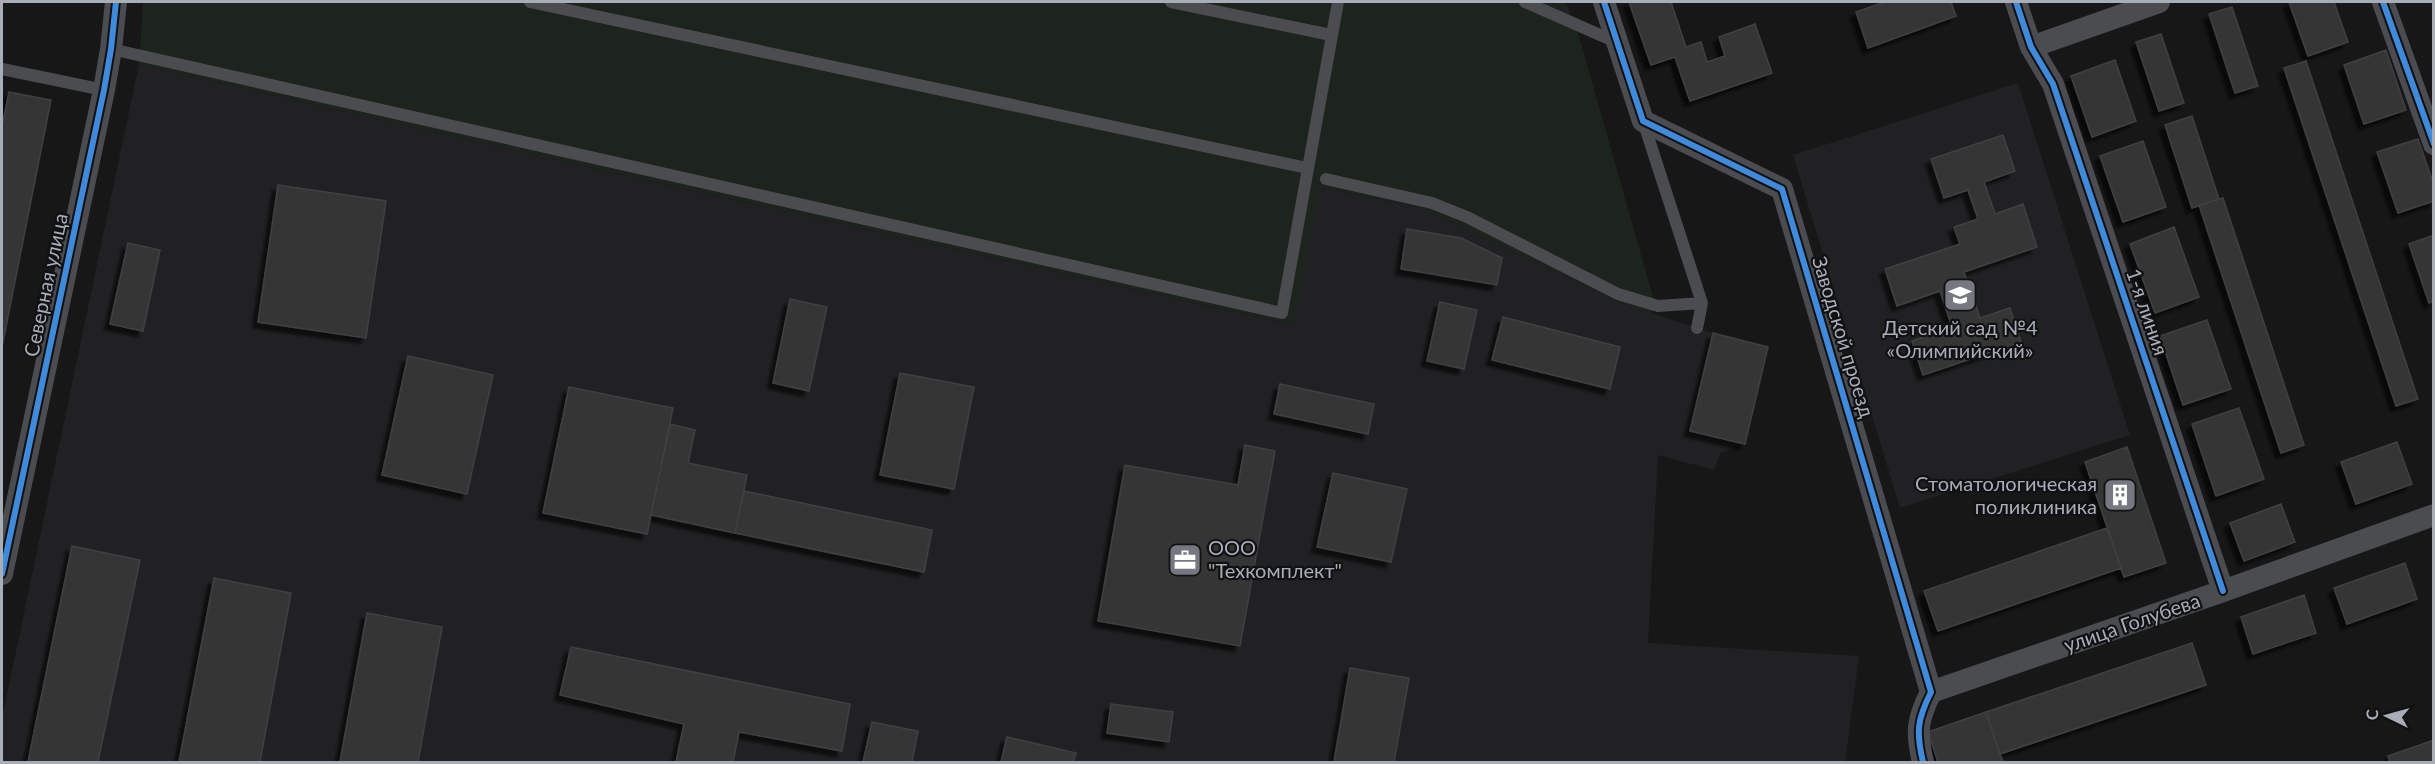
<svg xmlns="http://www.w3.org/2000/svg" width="2435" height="764" font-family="Lato,sans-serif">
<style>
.built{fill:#212123}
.green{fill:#1d241e}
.building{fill:#353536;stroke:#3f4043;stroke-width:1.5;filter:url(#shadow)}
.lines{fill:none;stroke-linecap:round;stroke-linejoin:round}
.lane{stroke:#4b4c50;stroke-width:12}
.street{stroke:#4b4c50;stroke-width:22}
.cycleway-casing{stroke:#111113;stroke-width:10}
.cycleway{stroke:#408adc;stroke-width:6}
.labels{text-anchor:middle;stroke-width:4.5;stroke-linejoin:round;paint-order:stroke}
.street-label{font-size:20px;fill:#a8adb8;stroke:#111113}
.poi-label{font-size:20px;fill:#a8adb8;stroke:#111113}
</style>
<defs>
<filter id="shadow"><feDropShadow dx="-5.5" dy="5.5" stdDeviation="1.5" flood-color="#0009"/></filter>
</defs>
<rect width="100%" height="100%" fill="#171717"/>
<path class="built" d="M139 64 524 153 1293 325 1320 187 1418 207 1624 304 1713 333 1768 347 1745 444 1720 453 1714 470 1658 455 1648 643 1859 656 1845 762H2V718Z
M2018 83 2130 435 1900 508 1793 155Z"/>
<path class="green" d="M143 2H1566L1579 36 1653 297 1652 314 1624 304 1418 207 1321 187 1294 325 524 153 139 64Z"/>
<path class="building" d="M1629 2H1671L1686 47 1701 42 1707 62 1725 56 1719 37 1755 24 1772 73 1690 101 1675 57 1651 65Z
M1885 2H1951L1956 16 1868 48 1856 12Z
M2289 2H2334L2348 42 2308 56Z
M2232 7 2258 86 2235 93 2209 14Z
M2161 34 2184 103 2159 111 2136 42Z
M2386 50 2406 110 2364 124 2344 65Z
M2115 60 2136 121 2092 137 2071 76Z
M2306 61 2418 399 2396 406 2284 68Z
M9 92 51 100 2 347V127Z
M2192 116 2219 199 2192 208 2165 125Z
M2003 135 2015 171 1984 182 1995 214 2023 204 2037 247 1964 272 1980 318 2010 308 2021 342 1923 375 1912 341 1952 327 1940 291 1897 306 1885 269 1960 244 1954 227 1978 219 1968 190 1944 198 1931 159Z
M2418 139 2434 185V201L2398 213 2377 152Z
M2143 141 2166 207 2123 222 2100 156Z
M278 185 386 201 366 338 258 322Z
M2223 198 2304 445 2281 453 2199 205Z
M2174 227 2199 297 2155 313 2130 244Z
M1407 229 1461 238 1502 258 1497 285 1401 269Z
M2434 235V301L2429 303 2409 244Z
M128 243 160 250 143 331 110 324Z
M790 299 827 307 809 391 773 383Z
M1440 302 1477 310 1464 369 1427 361Z
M1503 317 1620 347 1610 389 1492 360Z
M2207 320 2231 389 2183 405 2160 336Z
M1713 333 1768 347 1745 444 1690 431Z
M408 356 493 375 467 494 382 475Z
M900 373 974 387 954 489 880 475Z
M1280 384 1374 404 1368 434 1274 414Z
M569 387 673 408 647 534 543 513Z
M2239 408 2264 479 2216 496 2192 424Z
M670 424 695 430 688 463 747 475 735 533 651 515Z
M2397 442 2412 484 2356 504 2341 462Z
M1245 445 1275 451 1240 646 1098 621 1125 465 1238 485Z
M2127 447 2166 563 2124 577 2085 462Z
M1333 473 1407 489 1391 562 1317 547Z
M744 491 932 530 924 572 735 533Z
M2281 504 2295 542 2244 561 2230 523Z
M2107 528 2121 568 1938 631 1924 591Z
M72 546 140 560 98 762H28Z
M2405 563 2417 599 2347 624 2334 588Z
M214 578 291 593 260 762H179Z
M2304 595 2316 633 2253 654 2241 617Z
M367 613 442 627 418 762H340Z
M2192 643 2206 685 2000 754 1986 712Z
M571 647 850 704 842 751 739 732 733 762H676L684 724 560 695Z
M1350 668 1409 678 1394 762H1334Z
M1111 704 1173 712 1169 742 1107 733Z
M1986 712 2003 762H1938L1928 732Z
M872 722 918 731 912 762H863Z
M1007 737 1076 753 1073 762H1001Z
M2434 740V762H2390L2388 756Z"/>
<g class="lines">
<path class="lane" d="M530 2 1307 168
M1171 2 1331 35
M1525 2 1616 42
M111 49 1282 313 1338 2
M2 69 104 90
M1643 121 1702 303 1697 328
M1326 179 1432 203 1467 217 1618 294 1658 306 1702 303"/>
<path class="street" d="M1604 2 1643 121 1782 189 1931 692C1917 720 1916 732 1923 762
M2016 2 2031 47 2053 84 2223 591
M2383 2 2434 144
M2031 47 2159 2
M2 574 104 90 111 49 116 2
M1931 692 2223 591 2434 515"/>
<g class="cycleway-casing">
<path id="cycleway" d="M1604 2 1643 121 1782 189 1931 692C1917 720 1916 732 1923 762
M2016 2 2031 47 2053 84 2223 591
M2383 2 2434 144
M2 574 104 90 111 49 116 2"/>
</g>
<use href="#cycleway" class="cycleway"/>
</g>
<defs>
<g id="school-square" transform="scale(1.725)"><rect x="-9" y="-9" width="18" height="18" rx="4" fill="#757880" stroke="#111113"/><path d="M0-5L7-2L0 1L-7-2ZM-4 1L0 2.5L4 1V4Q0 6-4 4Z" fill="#fff"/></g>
<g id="building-square" transform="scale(1.725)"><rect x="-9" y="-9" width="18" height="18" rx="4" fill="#757880" stroke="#111113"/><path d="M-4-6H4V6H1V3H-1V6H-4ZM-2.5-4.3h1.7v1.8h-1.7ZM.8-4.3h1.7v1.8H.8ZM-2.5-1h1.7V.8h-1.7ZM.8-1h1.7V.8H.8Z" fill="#fff"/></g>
<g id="office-square" transform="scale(1.725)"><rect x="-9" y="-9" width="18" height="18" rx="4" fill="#757880" stroke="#111113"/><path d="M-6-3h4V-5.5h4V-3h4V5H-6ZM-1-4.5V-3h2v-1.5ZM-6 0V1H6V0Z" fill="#fff"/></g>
</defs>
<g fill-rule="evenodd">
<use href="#school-square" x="1960" y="295"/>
<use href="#building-square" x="2120" y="495"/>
<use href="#office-square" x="1185" y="560"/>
</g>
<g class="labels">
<g class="street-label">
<text transform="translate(46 285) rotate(-78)" y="7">Северная улица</text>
<text transform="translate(2147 312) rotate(71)" y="7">1-я линия</text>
<text transform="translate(1843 337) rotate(73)" y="7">Заводской проезд</text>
<text transform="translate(2132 623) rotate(-19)" y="7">улица Голубева</text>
</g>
<g class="poi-label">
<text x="1960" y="335">Детский сад №4<tspan x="1960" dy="23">«Олимпийский»</tspan></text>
<text x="2097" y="491" text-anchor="end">Стоматологическая<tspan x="2097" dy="23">поликлиника</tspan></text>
<text x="1208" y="555" text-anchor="start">ООО<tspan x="1208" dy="23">"Техкомплект"</tspan></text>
</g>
</g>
<rect width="2435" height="764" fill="none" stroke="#a8adb8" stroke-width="6"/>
<g transform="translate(2387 716) rotate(275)" stroke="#111113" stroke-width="4.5" paint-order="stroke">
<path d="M0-4.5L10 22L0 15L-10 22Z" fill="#a8adb8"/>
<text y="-9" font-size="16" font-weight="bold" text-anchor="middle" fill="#a8adb8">С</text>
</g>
</svg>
